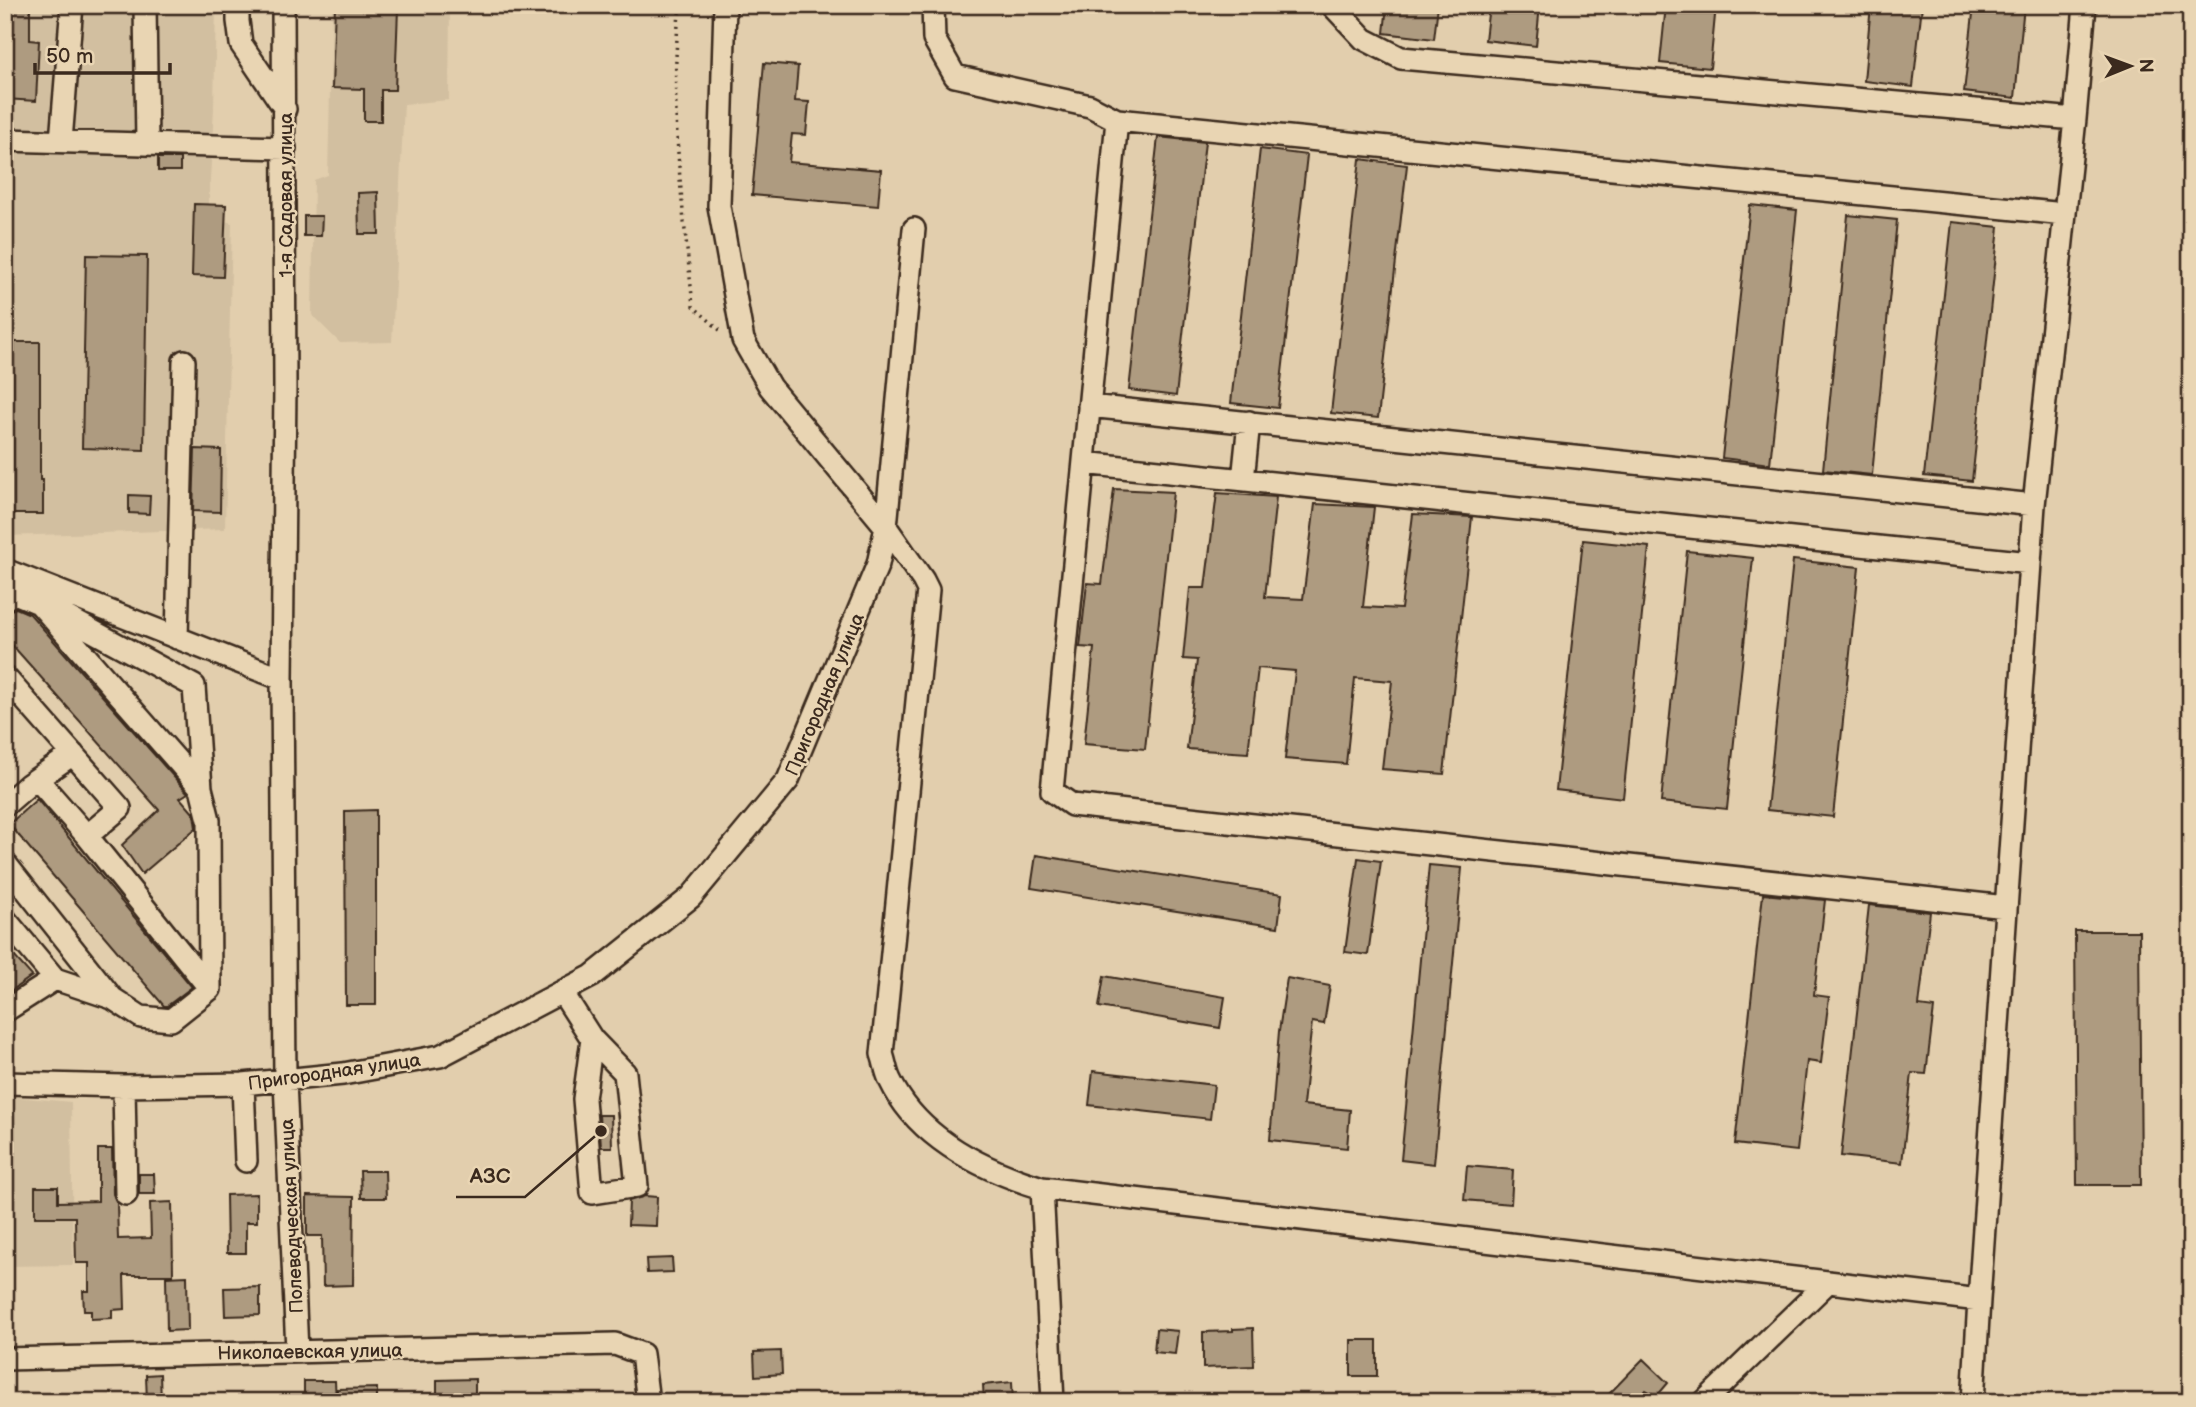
<svg xmlns="http://www.w3.org/2000/svg" width="2196" height="1407" font-family="'Balsamiq Sans',sans-serif">
<style>
.built{fill:#d2bfa0}
.building{fill:#ae9b80;stroke:#3b2a1e;stroke-width:2}
.lines{fill:none;stroke-linecap:round;stroke-linejoin:round}
.minor-casing{stroke:#3b2a1e;stroke-width:26}
.path{stroke:#3b2a1e;stroke-width:3.5;stroke-dasharray:2 5;stroke-linecap:butt}
.minor{stroke:#e9d5b3;stroke-width:21}
.labels{text-anchor:middle;stroke-width:5;stroke-linejoin:round;paint-order:stroke}
.street-label{font-size:19px;fill:#3b2a1e;stroke:#e9d5b3}
.leader{fill:none;stroke:#3b2a1e;stroke-width:2.5}
.callout-dot{fill:#3b2a1e;stroke:#e9d5b3;stroke-width:2.5}
.callout-label{font-size:21px;text-anchor:middle;font-weight:bold;fill:#3b2a1e;stroke:#e9d5b3;stroke-width:5;stroke-linejoin:round;paint-order:stroke}
</style>
<rect width="100%" height="100%" fill="#e2cead"/>
<filter id="ink" filterUnits="userSpaceOnUse"><feTurbulence type="fractalNoise" baseFrequency=".0143" numOctaves="2"/><feDisplacementMap in="SourceGraphic" scale="14" xChannelSelector="R" yChannelSelector="G"/><feConvolveMatrix kernelMatrix="1 2 1 2 8 2 1 2 1" color-interpolation-filters="sRGB"/></filter>
<g filter="url(#ink)">
<path class="built" d="M5 5H216L214 108 208 216 232 223 225 529 5 536Z
M332 5H450L449 100 404 104 392 342 340 343 312 315 314 180 328 175Z
M5 1096 71 1102 73 1265 5 1266Z"/>
<path class="building" d="M5 5H30V40L39 41 36 101 5 99Z
M335 5 398 8 395 90H381V121H364V89L332 88Z
M1387 5H1438L1434 39 1384 33Z
M1489 5H1540L1536 46 1485 40Z
M1666 5H1716L1710 68 1660 63Z
M1871 5H1922L1913 87 1864 81Z
M1974 5H2024L2015 98 1964 92Z
M764 63 798 66 795 101 809 102 806 135 792 134 789 162 881 170 878 206 752 195Z
M1158 137 1205 142 1176 396 1129 390Z
M1260 149 1307 155 1278 408 1231 403Z
M158 158H180V171H158Z
M1360 159 1407 165 1378 418 1331 413Z
M378 192 379 234H359L358 193Z
M194 204 226 205 223 277 192 276Z
M1750 205 1797 210 1770 464 1722 458Z
M1848 215 1897 220 1872 475 1823 470Z
M304 216H322L321 236H304Z
M1952 222 1999 227 1972 481 1924 476Z
M86 255 147 256 144 450 82 448Z
M5 342H40V480H43V514H5Z
M195 449 221 450 220 512 193 511Z
M1114 489 1173 492 1145 749 1084 744 1094 648 1080 647 1087 583 1102 584Z
M1217 493 1276 497 1265 597 1303 599 1315 504 1374 507 1363 607 1401 609 1413 514 1472 517 1444 774 1382 769 1392 681 1355 678 1346 764 1285 759 1295 671 1258 668 1248 753 1187 749 1197 660 1183 659 1190 588H1205Z
M129 495 150 496 149 514 129 513Z
M1583 540 1649 547 1623 798 1556 790Z
M1687 551 1753 558 1727 809 1661 802Z
M1793 560 1859 567 1833 817 1767 810Z
M16 608 30 614 188 793 180 798 194 814 196 828 142 874 122 845 159 810 5 637V612Z
M37 799 192 987 167 1006H164L9 824Z
M376 810V1005H346L345 811Z
M1036 855 1282 894 1278 927 1031 888Z
M1358 858 1381 861 1368 955 1345 952Z
M1429 865 1462 868 1434 1164 1401 1160Z
M1763 894 1825 900 1814 995 1829 997 1821 1063 1807 1061 1797 1151 1735 1144Z
M1869 905 1930 912 1919 1006 1934 1008 1926 1074 1912 1073 1902 1163 1841 1156Z
M2075 931H2139L2141 1185H2077Z
M5 946 32 976 5 995Z
M1104 976 1225 997 1220 1028 1099 1007Z
M1287 978 1330 986 1324 1024 1312 1022 1303 1105 1350 1110 1347 1148 1270 1140 1279 1031Z
M1093 1071 1214 1085 1210 1119 1089 1105Z
M599 1115H611L612 1147H601Z
M98 1149H112L113 1194 117 1203 118 1239 151 1238 150 1203 172 1202 173 1275H124L125 1309 112 1310V1318L91 1319V1311H84L83 1291H89V1263H76L75 1217H35V1187H58V1202L98 1201Z
M1467 1166 1513 1170 1511 1204 1464 1200Z
M360 1171H385L386 1198H361Z
M139 1174H154L155 1194H139Z
M257 1194V1222H246V1253H227L226 1195Z
M307 1196 354 1197 353 1285 323 1286 322 1236H307Z
M645 1196 657 1197 656 1226 628 1225 629 1201Z
M672 1258 673 1272 647 1273 646 1259Z
M187 1276 188 1330 167 1331 166 1277Z
M260 1287V1315L225 1316 224 1288Z
M1253 1328 1254 1366 1203 1368V1332L1233 1331V1329Z
M1156 1329 1178 1331 1175 1354 1154 1352Z
M1351 1340H1377V1376H1351Z
M781 1351 782 1374 755 1376 754 1352Z
M1643 1359 1668 1383 1657 1396 1646 1390 1636 1402H1615L1608 1395Z
M160 1374 161 1402H147L146 1375Z
M475 1379V1402H437V1380Z
M304 1381H335L336 1402H304Z
M1012 1382 1013 1402H984L983 1385Z
M377 1388V1402H337V1389Z"/>
<g class="lines">
<g class="minor-casing">
<path id="minor" d="M145 5 147 144
M238 5V21L241 44 285 109
M283 5 285 386 282 679 285 1081 297 1351
M725 5 719 206 743 340 770 387 886 527 923 580 928 590 882 1054C885 1062 886 1072 890 1080 918 1139 983 1170 1042 1188L1979 1300 1973 1402
M933 5 934 39 955 76 1090 106 1117 120
M1332 5 1364 39 1401 58 2075 119
M5 140 285 148
M61 141 72 5
M1089 406 2034 505
M1084 463 2030 563
M1243 480 1249 422
M5 570 282 679
M5 599 15 593 39 603 201 788 209 820 210 989
M52 609 194 686 201 788
M177 638 184 361
M5 677 120 808 87 836 210 989 171 1020 141 1017 112 998 5 863
M37 779 87 836
M5 805 28 785 73 754
M2006 907 1072 805 1052 791 1117 120 2065 214
M5 919 55 979 112 998
M562 992 592 1039 584 1099 592 1193 637 1186 625 1073 592 1039
M5 1011 55 979
M5 1083 124 1086 243 1084 343 1074 440 1056 592 976 691 897 788 780 878 564 886 527 914 229
M243 1084 246 1161
M124 1086 126 1194
M1042 1188 1053 1402
M1979 1300 2034 505 2075 119 2085 5
M5 1359 615 1344 642 1354 648 1402
M1704 1402 1828 1282"/>
</g>
<path class="path" d="M680 5C668 105 683 207 693 306L723 333"/>
<use href="#minor" class="minor"/>
</g>
</g>
<g class="labels">
<g class="street-label">
<text transform="translate(285 195) rotate(-90)" y="7">1-я Садовая улица</text>
<text transform="translate(824 694) rotate(-67)" y="7">Пригородная улица</text>
<text transform="translate(334 1071) rotate(-8)" y="7">Пригородная улица</text>
<text transform="translate(291 1216) rotate(-93)" y="7">Полеводческая улица</text>
<text transform="translate(310 1351) rotate(-1)" y="7">Николаевская улица</text>
</g>
</g>
<path class="leader" d="M601 1131L525 1197H456"/>
<circle class="callout-dot" cx="601" cy="1131" r="7"/>
<g class="callout-label">
<text x="490" y="1183">АЗС</text>
</g>
<rect width="2196" height="1407" fill="none" stroke="#e9d5b3" stroke-width="28"/>
<rect x="14" y="14" width="2168" height="1379" fill="none" stroke="#3b2a1e" stroke-width="2.5" filter="url(#ink)"/>
<g transform="translate(2130 66) rotate(89)" stroke="#e9d5b3" stroke-width="5" paint-order="stroke">
<path d="M0-5L12 26L0 18L-12 26Z" fill="#3b2a1e"/>
<text y="-10" font-size="19" font-weight="bold" text-anchor="middle" fill="#3b2a1e">N</text>
</g>
<path d="M35 63v10h135v-10" fill="none" stroke="#3b2a1e" stroke-width="3.5"/>
<text x="46" y="63" font-size="21" fill="#3b2a1e" stroke="#e9d5b3" stroke-width="5" paint-order="stroke">50 m</text>
</svg>
